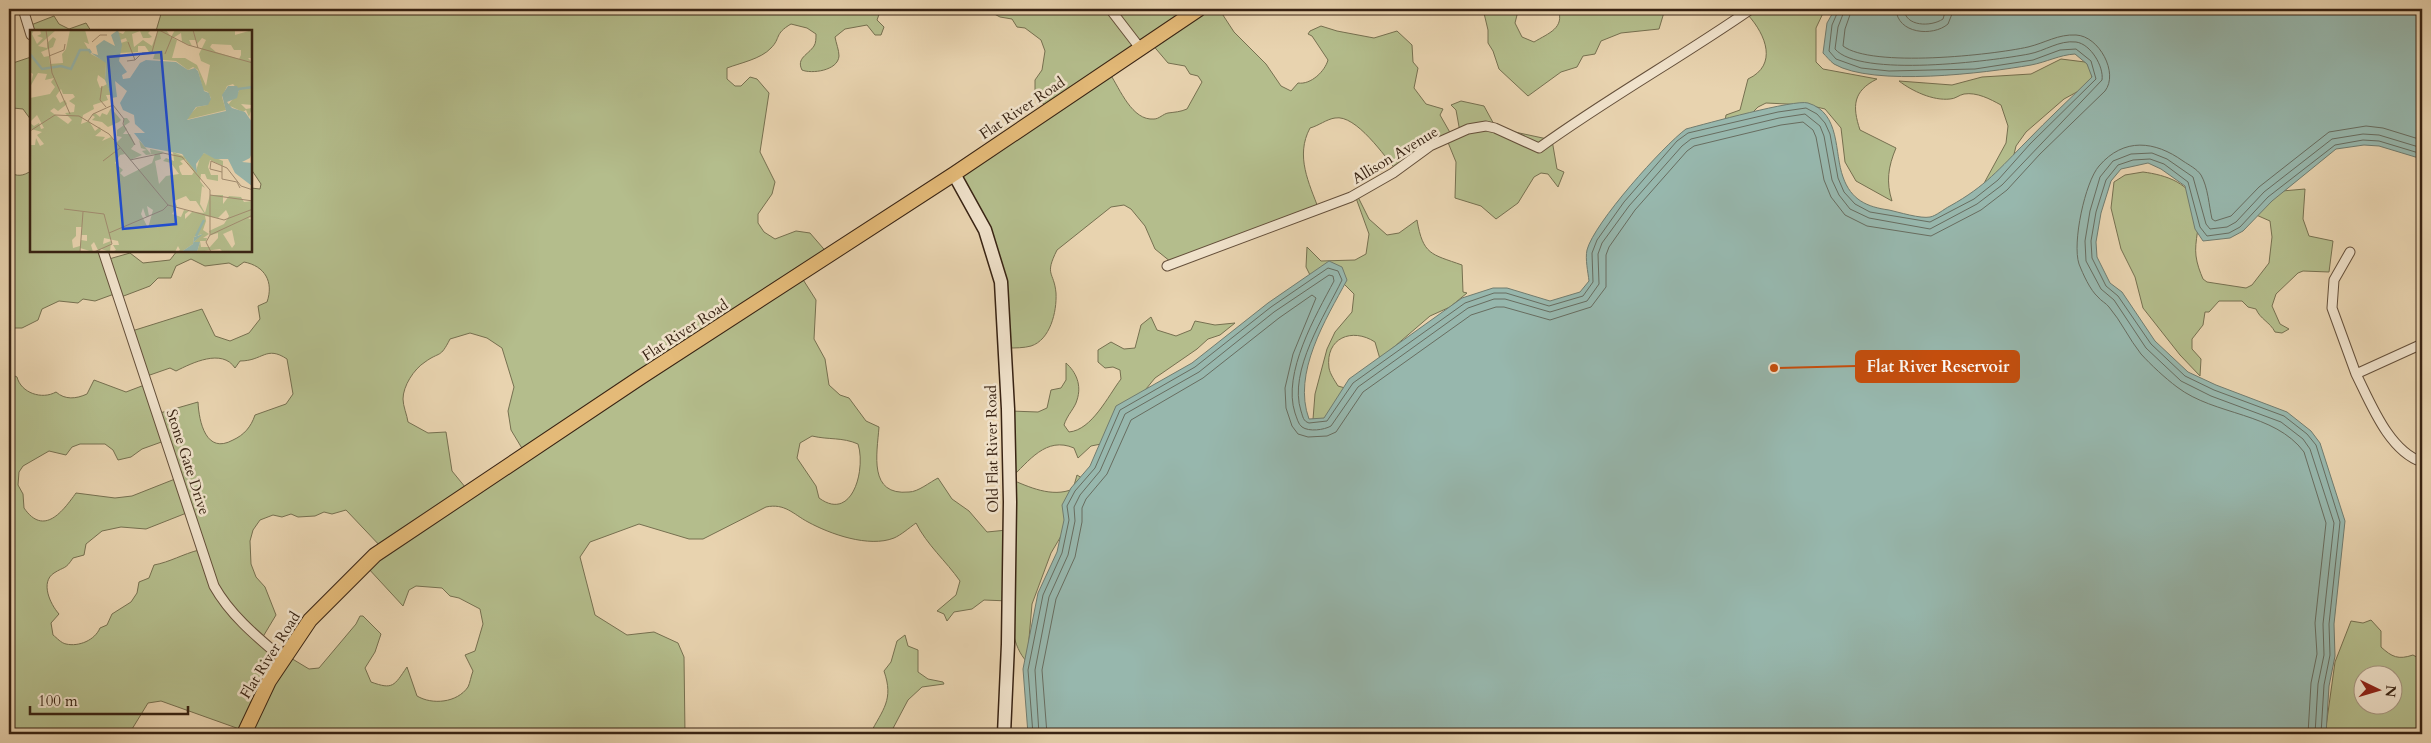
<svg xmlns="http://www.w3.org/2000/svg" width="2431" height="743" font-family="Cardo,serif">
<style>
.green{fill:#b4bd8c;stroke:#767050;fill-rule:evenodd}
.water{fill:#97b7ad;stroke:#717c6f}
.lines{fill:none;stroke-linecap:round;stroke-linejoin:round}
.shore{stroke:#686d60;stroke-width:1}
.street-casing{stroke:#644f3a;stroke-width:11}
.secondary-casing{stroke:#382313;stroke-width:15}
.primary-casing{stroke:#382313;stroke-width:16}
.street{stroke:#f0e2cb;stroke-width:9}
.secondary{stroke:#f0e2cb;stroke-width:12}
.primary{stroke:#e4ba78;stroke-width:14}
.labels{text-anchor:middle;stroke-width:5;stroke-linejoin:round;paint-order:stroke}
.street-label{font-size:15px;fill:#382313;stroke:#f0e2cb}
.inset-river{fill:none;stroke:#97b7ad;stroke-width:2.5}
.inset-road{fill:none;stroke:#a28d71;stroke-width:1}
.view{fill:#1d4ed8;fill-opacity:0.15;stroke:#1d4ed8;stroke-width:2.5}
.inset-edge{fill:none;stroke:#382313;stroke-width:2.5}
.leader{fill:none;stroke:#c54e0d;stroke-width:2}
.callout-dot{fill:#c54e0d;stroke:#f0e2cb;stroke-width:2}
.callout{fill:#c54e0d;stroke:#c54e0d;stroke-width:2}
.callout-label{font-size:16px;text-anchor:middle;font-weight:bold;fill:#fff}
</style>
<rect width="100%" height="100%" fill="#e8d3af"/>
<filter id="stains"><feTurbulence type="fractalNoise" baseFrequency=".004" numOctaves="4"/><feColorMatrix values="0 0 0 0 .2 0 0 0 0 .09 0 0 0 0 .02 0 0 0 .5 -.17"/></filter>
<radialGradient id="worn" r=".72"><stop offset=".6" stop-color="#630" stop-opacity="0"/><stop offset="1" stop-color="#630" stop-opacity=".3"/></radialGradient>
<path class="green" d="M158 9H881L877 20 884 27 881 35H875L867 25 845 29 835 37C836 43 839 50 839 56 838 71 811 74 802 70 796 58 808 55 814 46 816 43 816 38 816 34L807 28 791 24C774 34 781 38 771 48 761 59 740 63 727 68V79L735 86H741L750 77 757 79 769 93 760 152 775 182 772 194 758 214V223L764 232 775 239 796 231 810 233 829 255 802 278 816 300 814 339 825 359 829 385 840 395 849 398 866 421 879 427C877 454 868 496 909 492 918 492 930 482 938 478L952 499 969 511 987 532 1007 530 1010 411 1038 412 1047 408 1051 390 1061 388 1066 380V363C1076 372 1082 385 1077 400 1075 408 1067 415 1064 425L1069 432C1092 430 1108 396 1121 379L1120 370 1113 367 1105 368 1098 362V350L1111 342 1124 349 1135 348 1141 325 1151 317 1157 330 1176 336 1191 330 1195 321 1215 325 1235 323 1220 335 1208 339 1197 349 1155 378 1101 444 1091 446 1078 458 1074 448C1046 436 1029 461 1010 479 1029 487 1052 498 1073 489L1077 475 1082 478 1067 526 1051 553 1032 604 1027 662C1012 646 1011 621 1009 601L984 600 972 609 954 612 947 621 944 614 937 611 956 595 960 581C946 561 927 545 916 523 909 528 901 535 894 538 869 548 830 534 808 522 793 514 785 503 766 507L703 539H689L639 524 590 542 580 557 595 615 627 635 654 632 678 643 684 657 685 734H245V731L161 701 148 703 129 734H9V373L17 377C21 393 42 400 56 392 65 400 76 399 87 394L94 380 126 392 147 384 160 413 198 402C199 422 206 455 233 440 244 435 251 427 255 415L286 404 293 394 287 359C266 345 263 361 240 361L235 368C222 348 192 363 176 371L170 368 147 376 132 331 202 309 215 336 230 341 249 333 260 319 258 306 267 302C274 282 265 266 244 262L237 267 229 263 205 266 191 259 176 266 171 278H158L150 286 121 297 117 293 95 301 83 299 78 303 59 301 42 309 38 320 22 328H9V172C17 177 23 176 31 171V251H104L109 259 130 253 143 263 170 260 177 251H251V188L260 189 261 184 251 169V31H156L161 14ZM470 333 487 338 502 348 514 387 508 411 511 430 526 455 470 493 452 471 446 432 428 433 408 422C407 415 403 406 403 399 403 386 414 369 425 362 440 351 440 359 450 339ZM812 436C829 440 842 437 858 444 866 468 853 523 819 498L816 486 797 458 800 443ZM167 440 175 479 132 496 115 498 76 493C63 511 44 537 24 508L23 494 18 485 19 472 23 466 49 451 66 455 72 447 80 444H105L113 450 118 460 131 457 142 449ZM346 510 383 549 367 567 403 606 409 590 416 586 442 588 450 596 459 598 480 609 483 624 475 651 465 655 473 671C471 676 470 683 468 687 457 703 432 705 417 696L407 667C394 686 393 690 371 682L365 668 375 652 381 634 363 616H360L356 624 319 668 309 669 261 640 276 615 265 587 256 577 251 564 250 541 253 530 260 520 273 515 282 517 291 514 298 517 315 516 324 512 332 514ZM189 512 199 550C183 554 170 562 154 565L149 578 139 582 137 593 131 602 112 614 107 625 100 628C95 640 79 647 66 644 61 643 57 638 53 635L51 623 59 614C50 604 40 582 54 573 65 566 65 570 73 558L84 555 86 544 102 531 121 527 146 529Z
M985 9H1219L1234 32 1266 64 1281 86 1291 91 1298 83C1311 85 1325 71 1328 60L1312 36 1308 34 1310 31 1321 26 1337 31 1374 38 1397 31 1412 45 1413 62 1418 68 1414 88 1426 104 1443 109 1440 115 1452 136 1460 132 1456 110 1451 105 1461 101 1484 106 1496 128 1552 140 1557 169 1564 172 1558 187 1548 174 1541 173 1534 177 1518 203 1496 219 1481 206 1455 198 1456 162 1447 140 1397 171C1385 157 1356 114 1335 118 1327 119 1318 126 1310 128 1295 156 1309 183 1319 210L1171 262 1155 249 1145 226 1131 209 1124 205 1111 207 1057 250C1044 276 1054 271 1056 293 1057 312 1050 340 1031 346 1024 348 1015 348 1007 348L1003 284 958 178 1047 109 1035 92V80L1042 70 1045 51 1041 40 1025 28 1017 27 1012 19 1000 17ZM1151 43 1168 63 1185 66 1190 74 1198 76 1202 82 1187 109C1180 112 1175 112 1168 113 1163 114 1159 119 1154 119 1132 121 1120 89 1110 74Z
M1483 9H1501L1503 13 1518 11 1515 23 1522 37 1534 42C1549 33 1565 28 1558 9H1665L1659 29 1621 33 1601 41 1595 54 1583 56 1577 67 1561 72 1528 96 1499 69 1493 51 1488 43V30Z
M1752 9H1825L1816 28V62L1823 69 1877 79C1853 91 1852 106 1860 130L1896 148C1888 167 1886 182 1892 201L1856 181 1845 162 1841 128 1825 109 1808 105 1766 103 1758 107 1749 116 1725 121 1726 115 1740 110 1748 79C1778 65 1766 35 1748 15Z
M54 16 59 24 69 29 86 23 91 31H31V25Z
M31 57V120L23 109 13 108 9 104V74L13 63Z
M2061 59 2085 62 2093 68 2091 81 2086 87 2064 99 2026 132 2016 146 2010 171 1982 187 2006 143 2008 126 2001 105C1990 99 1977 92 1964 94 1959 95 1955 99 1950 99 1933 101 1912 91 1899 81L1952 85 1982 77 2031 74Z
M2143 172C2166 175 2192 183 2198 209 2201 224 2194 241 2196 256 2197 264 2200 272 2203 279L2207 282 2246 288 2252 285 2269 263 2272 237 2270 221 2254 214 2282 191 2305 189 2303 219 2309 236 2333 241 2329 272 2303 271 2298 273 2276 294 2272 306 2280 324 2289 329 2282 333 2275 332C2270 322 2260 319 2256 309L2248 307 2242 301H2219L2209 312H2205L2203 325 2192 339V349L2201 359 2200 376 2180 355 2143 308 2135 277 2121 249 2111 208 2114 182 2125 175Z
M1357 195 1369 219 1387 235 1399 233 1417 220C1423 255 1431 254 1462 265L1463 292 1467 293 1450 307 1430 316 1380 359 1375 342C1352 327 1325 338 1329 368 1330 374 1335 381 1338 386L1352 390 1312 432 1315 394 1327 349 1335 332 1352 312 1354 294 1335 275H1310L1306 267 1307 247 1321 261 1355 260 1366 254 1369 234 1356 198Z
M2371 620 2381 631V647C2392 657 2398 660 2413 655L2422 660V734H2325L2335 662 2351 621 2363 623ZM2364 676H2394V706H2364Z
M905 635 908 646 918 650V672L928 679 943 682 944 684 922 687 908 700 890 734H870C883 709 894 700 884 671L891 662 897 641Z"/>
<path class="water" d="M1835 9H1911C1921 14 1931 12 1940 9H2422V159L2379 146 2364 145 2336 149 2272 201 2243 231 2230 238 2203 241 2195 229 2185 186 2161 169 2148 163 2121 169 2111 181 2101 213 2096 242 2097 257 2110 283 2122 292 2155 341 2188 372 2216 385 2287 412 2311 431 2320 443 2345 521 2334 624 2335 656 2329 686 2326 734H1028L1023 669 1038 593 1057 552 1064 520 1062 505 1071 488 1090 466 1116 406 1192 363 1268 303 1329 261 1342 267 1347 280C1326 319 1292 373 1309 419L1324 418 1349 379 1462 298 1493 288H1507L1550 301 1580 292 1589 281C1588 272 1585 259 1587 250 1594 223 1663 146 1686 129 1705 124 1795 99 1808 103 1841 113 1834 153 1843 177 1851 200 1867 207 1889 210 1898 212 1921 219 1930 217 1936 216 1944 209 1950 206 1986 186 1999 169 2027 141 2048 119 2070 99 2092 77L2087 64 2075 54C2059 55 2047 62 2031 65 1986 73 1873 87 1834 64 1830 61 1826 56 1823 53L1827 23Z"/>
<g class="lines">
<path class="shore" d="M1896 9C1897 34 1933 37 1948 24L1954 9
M1904 9C1905 27 1931 27 1943 19L1946 9
M1033 734 1028 670 1043 595 1062 553 1069 520 1067 506 1075 491 1095 468 1120 410 1195 367 1271 307 1328 268 1338 271 1342 280C1325 315 1288 371 1301 411 1303 417 1303 421 1309 423L1327 421 1353 383 1465 303 1494 293H1506L1549 306 1583 296 1593 282 1592 253 1597 240 1624 202 1677 141 1688 133 1778 112 1806 108 1817 114 1825 123 1830 134 1838 178 1844 192 1855 204 1870 212 1930 222 1974 199 1998 180 2030 144 2096 79 2091 61 2076 49 2060 50 2033 60 1975 69 1889 71 1861 68 1836 59 1829 51 1832 25 1839 9
M1039 734 1035 670 1049 597 1068 555 1075 521 1074 507 1080 495 1100 471 1125 414 1199 372 1274 312 1329 275 1333 276 1334 281C1316 315 1282 373 1295 413 1297 418 1298 424 1302 427 1309 432 1324 430 1331 426L1358 387 1468 308 1494 299H1505L1550 312 1587 301 1599 284 1598 254 1602 243 1629 206 1682 146 1691 139 1779 118 1805 114 1820 126 1824 136 1832 180 1839 195 1850 209 1869 218 1930 229 1977 204 2002 185 2102 80C2104 67 2091 44 2076 42 2059 40 2045 51 2029 54 1992 61 1860 78 1835 49L1838 27 1845 9
M1047 734 1042 670 1056 599 1075 557 1082 522V508L1086 499 1107 474 1131 420 1203 378 1279 318 1312 295 1316 298 1293 354 1285 388 1286 408 1292 426 1298 434 1308 437 1327 436 1336 432 1363 392 1471 315 1496 307H1504L1550 320 1591 307 1606 287V255L1609 247 1635 210 1687 151 1694 146 1781 125 1803 122 1813 130 1816 137 1824 180 1831 197 1845 215 1867 226 1931 236 1981 210 2007 190 2040 154 2105 91C2119 73 2099 36 2076 35 2058 34 2045 43 2028 47 1992 55 1872 68 1843 46L1845 29 1852 9
M2308 734 2311 683 2317 654 2315 623 2326 523 2304 452C2274 412 2215 416 2177 387 2165 378 2151 365 2141 354 2129 339 2121 321 2109 307 2106 303 2101 301 2098 297 2090 290 2083 274 2079 264 2072 243 2085 182 2099 166 2124 137 2155 141 2183 161 2189 165 2197 169 2201 175 2208 187 2209 206 2212 219L2215 221 2231 216 2259 187 2329 132 2366 126 2383 128 2422 140
M2315 734 2318 684 2324 655 2323 624 2334 523 2310 449 2303 439 2281 422 2211 396 2181 381 2146 348 2114 300 2101 289 2086 261 2085 241 2090 211 2100 177 2113 161 2131 154 2152 153 2167 159 2193 177 2206 224 2210 229 2227 227 2236 222 2264 192 2332 139 2363 134 2379 135 2422 148
M2321 734 2324 685 2330 655 2329 624 2340 522 2316 445 2307 434 2284 416 2214 390 2185 376 2151 344 2118 296 2106 286 2092 258 2091 241 2096 212 2106 180 2118 165 2133 160 2150 159 2164 164 2188 182 2200 227 2207 236 2229 233 2240 227 2268 197 2335 145 2363 140 2379 141 2422 154"/>
<g class="street-casing">
<path id="street" d="M23 9 31 35
M1110 9 1140 48
M103 251 214 586C231 616 257 637 283 659
M2350 252 2334 280 2332 308 2356 374 2422 344
M1167 266 1351 197 1393 173 1430 146 1468 129 1486 126 1495 128 1539 148C1608 98 1682 57 1751 9
M2356 374C2371 404 2389 451 2422 462"/>
</g>
<g class="secondary-casing">
<path id="secondary" d="M954 174 985 230 1001 282 1008 409 1010 502 1008 644 1004 734"/>
</g>
<g class="primary-casing">
<path id="primary" d="M244 734 269 681 310 620 375 555 641 377 954 174 1199 9"/>
</g>
<use href="#street" class="street"/>
<use href="#secondary" class="secondary"/>
<use href="#primary" class="primary"/>
</g>
<g class="labels">
<g class="street-label">
<text transform="translate(1022 108) rotate(-34)" y="5">Flat River Road</text>
<text transform="translate(1395 155) rotate(-31)" y="5">Allison Avenue</text>
<text transform="translate(685 330) rotate(-33)" y="5">Flat River Road</text>
<text transform="translate(992 449) rotate(-91)" y="5">Old Flat River Road</text>
<text transform="translate(188 462) rotate(72)" y="5">Stone Gate Drive</text>
<text transform="translate(270 655) rotate(-58)" y="5">Flat River Road</text>
</g>
</g>
<g transform="translate(30 30)">
<rect width="222" height="222" fill="#e8d3af"/>
<path d="M0 0H4L2 4 7 14 13 8 7 6 11 4 10 0H26L8 16 17 18V13L23 7 26 9 23 17 11 22 14 27 19 26 20 34 33 33 32 24 36 19 40 0H55L59 14 54 12 61 24 76 32 75 50 68 45 67 50 70 58 77 54 81 65H76L78 70 63 75 64 79 53 85 51 94 59 91 65 101 70 97 71 101 65 106 75 107 72 111 81 107 86 113 92 107 87 106V100L94 95V88H97L100 92 94 96 97 99 93 104H100L105 114 101 119 112 125 100 130 95 124 90 125 85 133 93 140 90 143 94 147 122 133 125 124 116 125 112 121 117 120 111 118 109 110 121 124 120 119 134 122 130 124 131 129 125 131 129 154 136 146 149 144 141 133 133 131 136 128 144 131 143 122 158 128 166 141 170 127 174 123 193 131V136L180 130 178 137 181 145H188V151L177 149 175 144H171L170 151 175 158 172 156 170 174 175 183 180 165H193V174L199 166 211 167 214 172 222 171V187L218 188 222 190V222H193L190 219 167 222 170 212H164L172 204 164 207 163 214 151 222H147L150 220 148 216 145 222H82L86 220 83 215H89L88 211 74 208 73 214 81 211 80 222 71 219 69 222 64 212 61 215 63 222 50 218V222H0V115H5L6 108 10 116 14 114 7 105 12 102 1 99 0 93 4 96 9 93 11 99 14 98 7 85 0 92V68L20 64 25 57 21 52 24 48 15 50 17 44 8 43 0 57 3 44 0 42ZM31 59 33 64H43L45 67 39 71 45 75 44 82 35 83 42 90 38 94 20 81 24 78 28 81 37 74 35 70 30 73 26 66ZM155 129 164 142 162 145H152L150 141 149 136 153 134 150 131ZM156 166 160 171H166L174 183 162 182 155 189V184L159 181 154 180 151 187 142 184 147 176 144 171ZM117 176 123 180 118 198 111 184 113 178 116 187 119 186ZM196 180 199 186 194 194 179 201 181 205 188 203V208L180 217H171L170 211H176L177 208H173L179 204 173 200 176 191 175 186 188 188ZM46 197H52L51 205H57V211L51 210 50 216 43 218 42 210 46 206ZM202 200 205 214 202 218 193 204ZM96 0H121L118 3 122 7 119 8H113L110 1 102 4 104 17 113 10 122 16 128 0H136L141 7 145 0H205V5L222 0V28H218L222 32V75L211 74 216 79 222 78 219 87 216 80 213 82 198 75 209 61 203 54 197 56 192 67 196 80 155 90 167 77 177 75 181 68 178 62 173 60 168 40 163 37 158 40 146 31 123 29 125 23 119 22 115 16H108V22L89 23 91 13 97 11 96 8 90 10 88 2 93 4ZM151 3 152 12 162 16 159 10H166L167 14 172 8 176 10 169 24 171 31 180 35 176 56 167 35 155 28H142L147 10 143 8ZM182 14 201 15 204 20H211V25L209 29 186 22 180 17ZM81 78 91 90 89 92 78 97 72 92 62 90 65 87 62 85 65 83 70 87 72 83 77 85Z" fill="#b4bd8c" fill-rule="evenodd"/>
<path d="M88 0 92 15 89 31 97 42 92 45 93 49 100 48 110 33 116 30 146 32 158 40 165 38 168 41 174 61 179 63 181 69 178 75 166 77 157 90 196 81 192 65 198 56H207L209 60 207 68 197 72 202 78 215 82 222 92V122L220 128 212 132 222 133V156L205 143 198 129H185L174 123 166 134 167 143 152 124 115 117 104 103H115L105 94 104 85 93 80 90 73 97 61 85 51 87 67 82 68 75 50 76 33 61 23 68 25 66 16 74 10 85 16 81 5ZM173 204 164 212H170L167 222H151L163 214 164 207Z" fill="#97b7ad"/>
<path class="inset-river" d="M0 24 12 39 31 36 41 39 50 20H59L61 23M208 59 223 57M166 206 174 190"/>
<path class="inset-road" d="M16 0 22 43 40 84M129 0 158 15 223 33M163 0 168 18M62 12 70 5H77M135 24 142 7M19 26 34 20 35 14M105 30 112 23 122 22 128 0M97 31 105 30 98 12M72 56 70 70 76 77M58 91 63 84 83 75 94 89 93 94 105 115M0 101 25 85 49 86 79 104 138 175 194 190 223 179M100 130 133 123 152 127 180 160V205L223 185M73 131 90 118M192 136V149L207 152 210 158M192 142 180 139 181 131 197 138 211 156 223 160M180 165 223 171M34 179 74 184 82 214 64 222M79 203 133 180 138 175M180 205 176 212 181 222M50 222 53 182"/>
<path class="view" d="M131 22 146 194 93 199 78 27Z"/>
<rect width="222" height="222" class="inset-edge"/>
</g>
<path class="leader" d="M1774 368L1856 366"/>
<circle class="callout-dot" cx="1774" cy="368" r="5"/>
<rect class="callout" x="1856" y="351" width="163" height="31" rx="5"/>
<g class="callout-label">
<text x="1938" y="372">Flat River Reservoir</text>
</g>
<rect width="2431" height="743" fill="none" stroke="#e8d3af" stroke-width="30"/>
<rect x="10" y="10" width="2411" height="723" fill="none" stroke="#382313" stroke-width="2.5"/>
<rect x="15" y="15" width="2401" height="713" fill="none" stroke="#382313"/>
<g transform="translate(2378 690) rotate(95)"><circle r="24" fill="#f0e2cb" stroke="#a69681"/>
<path d="M0-4L9 19L0 12L-9 19Z" fill="#8f2418"/>
<text y="-8" font-size="14" font-weight="bold" text-anchor="middle" fill="#382313">N</text>
</g>
<path d="M30 706v8h158v-8" fill="none" stroke="#382313" stroke-width="2.5"/>
<text x="38" y="706" font-size="15" fill="#382313" stroke="#f0e2cb" stroke-width="4" paint-order="stroke">100 m</text>
<rect width="100%" height="100%" filter="url(#stains)"/>
<rect width="100%" height="100%" fill="url(#worn)"/>
</svg>
